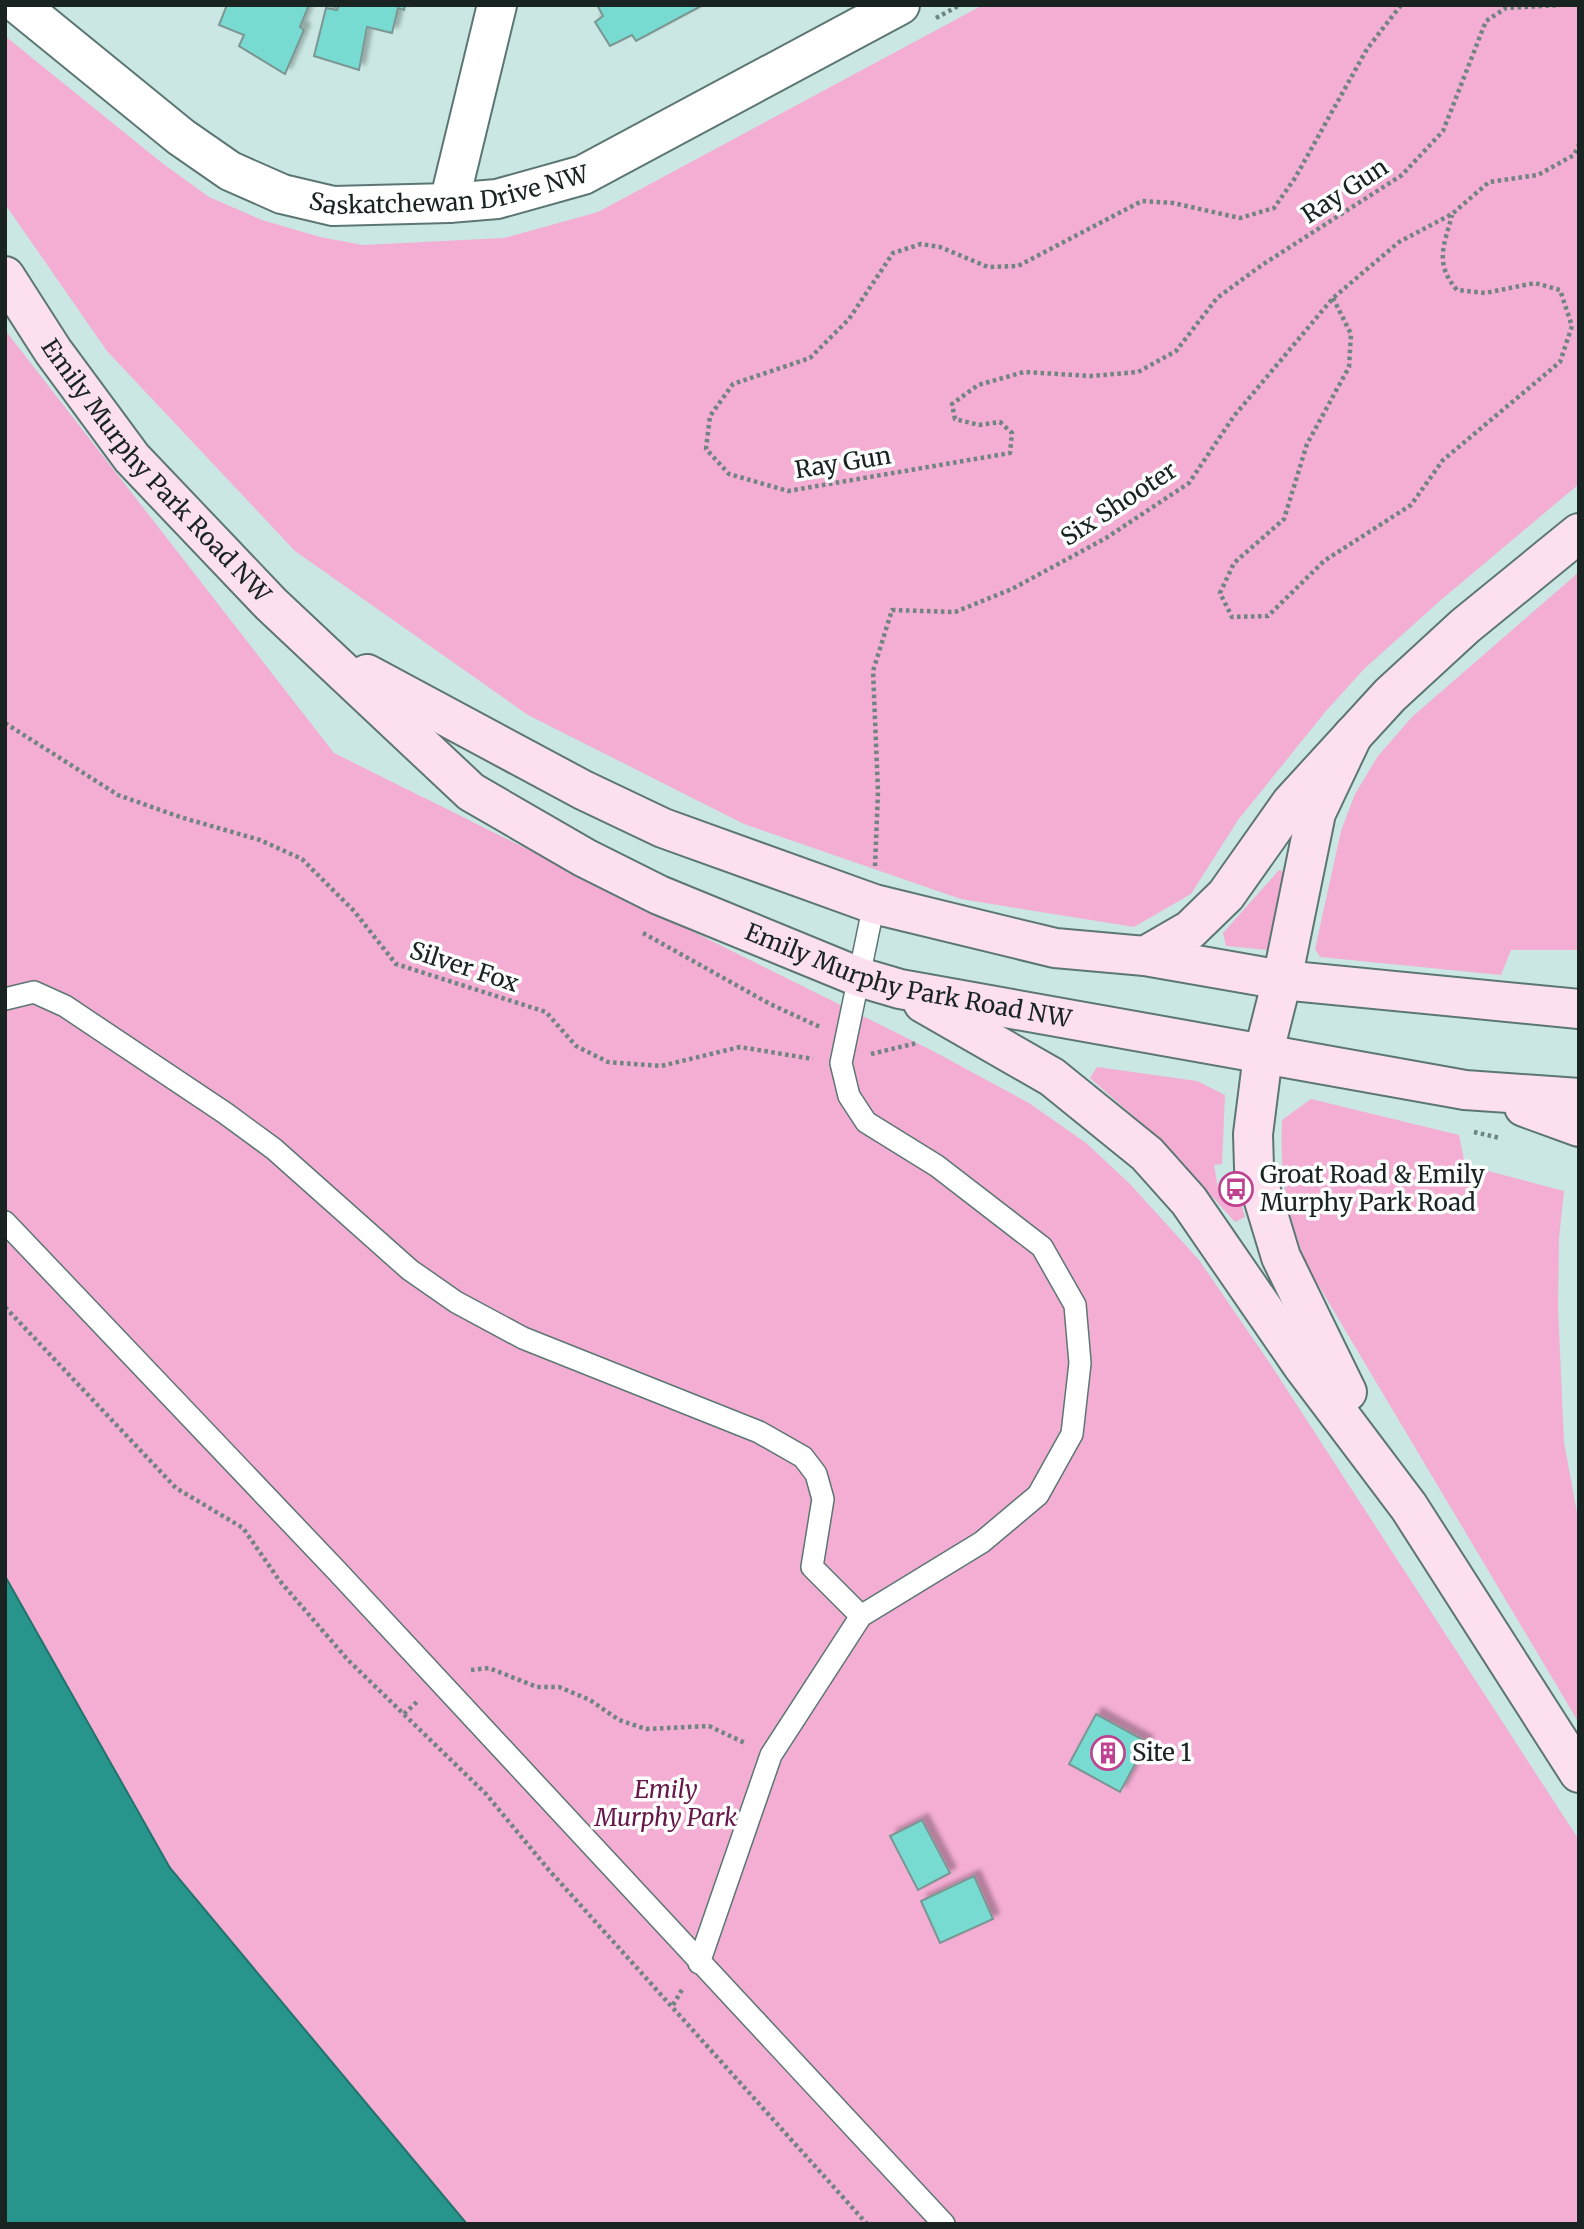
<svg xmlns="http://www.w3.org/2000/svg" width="1584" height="2229" font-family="Merriweather,serif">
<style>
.green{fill:#f4add3}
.water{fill:#27958c;stroke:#22736c;stroke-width:2}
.building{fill:#77dbd1;stroke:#7b9693;stroke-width:2;filter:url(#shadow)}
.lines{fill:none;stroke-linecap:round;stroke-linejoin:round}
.lane-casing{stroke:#5c7673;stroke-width:24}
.street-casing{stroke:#5c7673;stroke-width:42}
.secondary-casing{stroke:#5c7673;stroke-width:42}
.path{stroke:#708481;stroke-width:4.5;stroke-dasharray:3.5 3.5;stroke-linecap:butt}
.lane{stroke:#fff;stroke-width:21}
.street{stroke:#fff;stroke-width:38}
.secondary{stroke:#fce0f0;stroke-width:38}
.labels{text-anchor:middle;stroke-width:7;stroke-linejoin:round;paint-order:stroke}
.street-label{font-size:24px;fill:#182322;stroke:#fff}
.poi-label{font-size:24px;fill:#182322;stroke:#fff;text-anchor:start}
.park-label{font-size:24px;font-style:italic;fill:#661649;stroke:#fff}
</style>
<defs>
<filter id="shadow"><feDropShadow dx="6" dy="-6" stdDeviation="2" flood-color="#0004"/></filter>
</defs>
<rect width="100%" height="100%" fill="#cae7e3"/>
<path class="green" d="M983 5H1579V484L1442 599 1364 669 1326 711 1238 820 1191 894 1134 927 961 899 744 824 528 715 295 551 107 351 5 204V36L162 163 209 197 262 220 320 237 363 245 504 238 598 212Z
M5 330 334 753 931 1050 1029 1103 1086 1143 1130 1184 1199 1260 1269 1362 1579 1840V2224H467L170 1868 5 1576Z
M1579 572V950H1511L1501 975 1320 957 1315 949 1341 831 1355 794 1378 756 1412 717Z
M1279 870 1293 875 1279 951 1226 946 1223 933Z
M1097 1067 1197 1081 1225 1095 1222 1164 1214 1165 1219 1194H1227L1229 1204 1241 1202 1245 1217 1235 1222 1164 1143 1090 1078Z
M1311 1099 1459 1135 1465 1165 1564 1191 1559 1238 1558 1307 1564 1442 1579 1524V1723L1307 1266C1286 1209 1280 1180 1282 1120Z"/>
<path class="water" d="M5 1576 170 1868 467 2224H5Z"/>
<path class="building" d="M227 5H309L300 27 304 30 285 74 239 46 244 35 219 25Z
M339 5H405L404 10 398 8 392 33 367 27 359 70 314 56 326 8 337 10Z
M597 5H703L636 41 632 35 610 46 595 22 603 16Z
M1096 1714 1147 1742 1120 1792 1069 1764Z
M922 1820 950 1873 918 1890 890 1836Z
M974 1876 993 1919 940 1943 921 1901Z"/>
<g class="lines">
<g class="lane-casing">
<path id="lane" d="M5 999 34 992 65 1006 225 1113 274 1149 410 1270 456 1302 523 1338 759 1432 803 1457 816 1474 823 1499 812 1567 861 1616
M5 1222 337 1571 944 2224
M699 1963 771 1755 861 1616 982 1542 1038 1495 1072 1434 1080 1363 1075 1305 1042 1247 937 1166 866 1122 849 1096 841 1063 874 904"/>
</g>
<g class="street-casing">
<g id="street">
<path id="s1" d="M19 5 181 137 230 171 282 194 333 206 449 203 497 199 583 175 900 5"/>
<path d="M449 203 497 5"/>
</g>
</g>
<g class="secondary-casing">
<g id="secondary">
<path id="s2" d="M5 276 53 351 132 458 271 604 471 792 585 858 659 895 859 977 900 989 1465 1090 1579 1098"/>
<path d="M367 674 583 790 663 828 874 904 1055 948 1145 956 1282 980 1579 1009"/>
<path d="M1145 956 1190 930 1226 895 1291 803 1390 695 1465 626 1579 533"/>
<path d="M923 1003 1052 1077 1147 1154 1189 1201 1302 1365 1409 1507 1579 1773"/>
<path d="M1524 1107 1579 1127"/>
<path d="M1347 1392 1281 1257 1254 1168 1253 1134 1263 1055 1282 980 1316 813 1353 735"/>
</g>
</g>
<path class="path" d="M1401 5 1367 49 1295 178 1274 208 1240 218 1173 203 1142 201 1018 266 988 267 940 247 921 244 893 253 849 319 810 358 733 384 710 416 706 449 729 474 788 491 1010 453 1012 433 1000 422 979 425 955 419 952 404 978 385 1024 372 1091 376 1138 372 1176 351 1217 298 1262 265 1402 175 1443 131 1486 21 1506 8 1560 5
M936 18 960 5
M1333 298 1351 334 1349 367 1307 444 1284 519 1234 563 1220 593 1232 617 1268 616 1324 561 1411 505 1443 460 1560 362 1572 326 1560 290 1535 283 1485 293 1457 290C1434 263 1444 246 1452 215
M5 723 118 795 180 817 260 840 302 859 354 911 396 964 546 1012 576 1046 608 1062 661 1066 740 1047 813 1059
M875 866 878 792 873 671 892 610 955 612 1012 589 1106 538 1189 483 1234 416 1333 298 1399 242 1452 214 1489 182 1538 175 1574 155 1579 145
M643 933 770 1004 820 1027
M871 1054 917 1043
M1474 1132 1500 1138
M5 1307 176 1488 243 1528 279 1580 348 1660 486 1794 548 1869 867 2224
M471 1670 489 1668 537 1687H559L590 1700 619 1720 646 1729 709 1726 745 1743
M404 1714 419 1700
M673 2005 683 1988"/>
<use href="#lane" class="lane"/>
<use href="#street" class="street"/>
<use href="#secondary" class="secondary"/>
</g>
<defs>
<g id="bus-ring" transform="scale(1.75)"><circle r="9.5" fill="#fff" stroke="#bf4290" stroke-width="1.5"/><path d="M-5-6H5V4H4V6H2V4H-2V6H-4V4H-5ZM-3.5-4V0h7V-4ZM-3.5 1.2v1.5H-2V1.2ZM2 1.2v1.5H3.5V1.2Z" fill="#bf4290"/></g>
<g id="building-ring" transform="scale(1.75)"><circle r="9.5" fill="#fff" stroke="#bf4290" stroke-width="1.5"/><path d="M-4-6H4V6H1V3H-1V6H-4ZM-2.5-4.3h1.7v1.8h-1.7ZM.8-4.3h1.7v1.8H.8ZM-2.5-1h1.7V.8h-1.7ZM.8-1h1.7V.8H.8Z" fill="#bf4290"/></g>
</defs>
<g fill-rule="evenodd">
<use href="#bus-ring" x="1236" y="1189"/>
<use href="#building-ring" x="1108" y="1753"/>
</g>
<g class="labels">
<g class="street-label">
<text dy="8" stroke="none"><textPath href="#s1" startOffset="495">Saskatchewan Drive NW</textPath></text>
<text transform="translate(1345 191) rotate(-33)" y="8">Ray Gun</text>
<text transform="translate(843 463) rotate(-9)" y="8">Ray Gun</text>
<text dy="8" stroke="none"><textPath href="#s2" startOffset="247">Emily Murphy Park Road NW</textPath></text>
<text transform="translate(1119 504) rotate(-33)" y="8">Six Shooter</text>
<text transform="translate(464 967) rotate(18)" y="8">Silver Fox</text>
<text dy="8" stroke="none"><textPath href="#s2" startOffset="1176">Emily Murphy Park Road NW</textPath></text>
</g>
<g class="poi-label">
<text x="1260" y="1183">Groat Road &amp; Emily<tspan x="1260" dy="28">Murphy Park Road</tspan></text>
<text x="1132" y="1761">Site 1</text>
</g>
<g class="park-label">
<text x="666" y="1798">Emily<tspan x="666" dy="28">Murphy Park</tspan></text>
</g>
</g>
<rect width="1584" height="2229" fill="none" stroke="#182322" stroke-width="14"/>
</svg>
